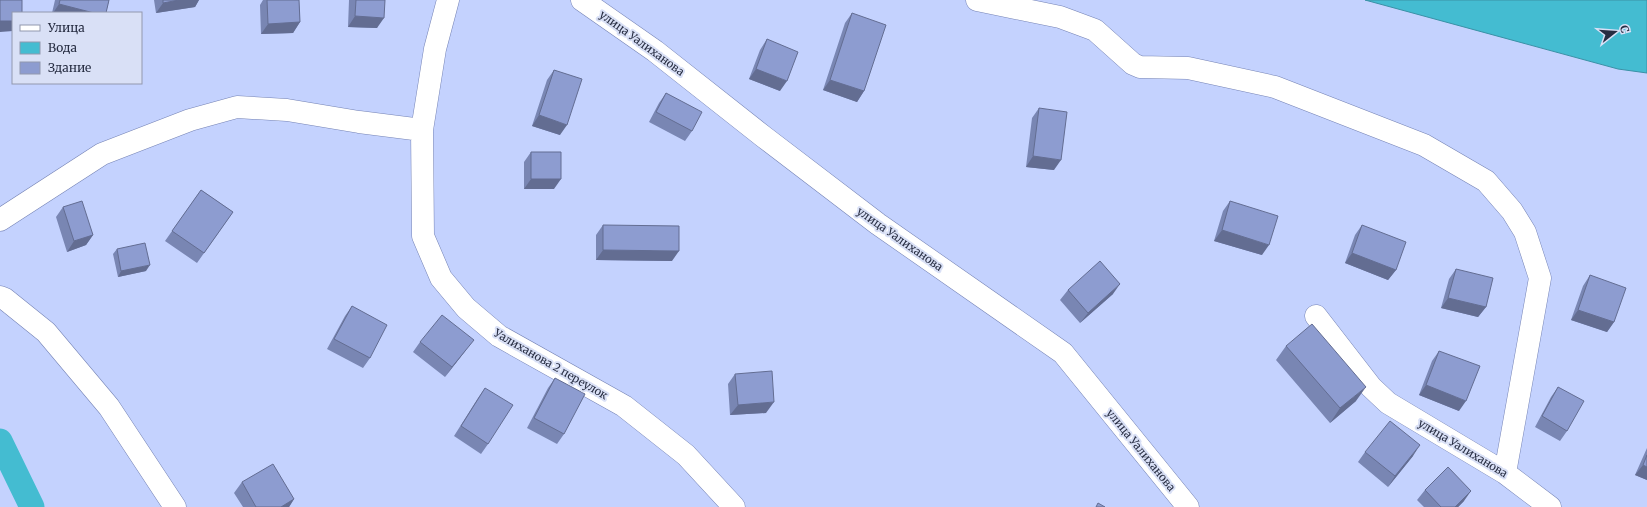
<svg xmlns="http://www.w3.org/2000/svg" width="1647" height="507" font-family="Merriweather,serif">
<style>
.water{fill:#44bcd1;stroke:#3b91a6}
.lines{fill:none;stroke-linecap:round;stroke-linejoin:round}
.canal{stroke:#44bcd1;stroke-width:25}
.minor-casing{stroke:#7583b5;stroke-width:23}
.minor{stroke:#fff;stroke-width:22}
.wall{fill:#7986b3}
.shaded-wall{fill:#636d92}
.building{fill:#8d9cd0;stroke:#636d92}
.labels{text-anchor:middle;stroke-width:4;stroke-linejoin:round;paint-order:stroke}
.street-label{font-size:11px;fill:#272d42;stroke:#d9e0f6}
</style>
<rect width="100%" height="100%" fill="#c4d2fe"/>
<path class="water" d="M1365 0H1647V73L1618 69Z"/>
<g class="lines">
<path class="canal" d="M0 441 32 507"/>
<g class="minor-casing">
<path id="minor" d="M448 0 435 49 422 130 423 236 441 278 466 308 499 336 624 406 686 455 734 507
M582 0 655 51 764 137 878 224 1063 353 1188 507
M977 0 1060 17 1095 30 1133 64 1140 67 1188 68 1275 87 1424 145 1486 181 1512 211 1525 232 1540 278 1505 473
M0 220 102 154 190 120 237 107 287 110 359 122 422 130
M0 297 5 299 46 332 109 407 175 507
M1316 316 1371 387 1388 403 1505 473 1550 507"/>
</g>
<use href="#minor" class="minor"/>
</g>
<path class="wall" d="M55 0H109L106 13H52Z
M154 0H199L195 7 156 13Z
M263 0H299L300 22 293 33 261 34 260 5Z
M349 0H385L377 28 348 27Z
M852 13 864 91 857 102 823 90 845 23Z
M767 39 780 91 749 79 760 50Z
M554 70 560 135 532 126 547 80Z
M666 93 692 131 685 141 649 122 659 103Z
M1039 108 1054 170 1026 167 1032 118Z
M531 152 554 189H524V162Z
M201 190 233 212 197 263 165 241Z
M1230 201 1262 255 1214 241 1223 211Z
M63 207 93 235 86 245 67 252 56 217Z
M603 225 672 261 596 260V235Z
M1362 225 1396 270 1388 280 1345 263 1355 235Z
M117 249 146 271 118 277 113 254Z
M1456 269 1486 307 1478 317 1441 308 1449 279Z
M1590 275 1614 322 1607 332 1571 320 1583 286Z
M1068 290 1113 294 1080 323 1060 300Z
M352 306 370 358 363 368 327 349 345 316Z
M420 342 466 350 445 377 413 352Z
M1286 346 1356 401 1330 423 1276 360Z
M1439 351 1459 411 1419 395 1432 361Z
M735 374 766 413 730 415 728 384Z
M555 378 564 434 557 444 527 428 548 388Z
M1558 387 1567 431 1560 441 1535 427 1551 397Z
M485 388 488 444 481 454 454 436 478 398Z
M1647 448V480L1635 475Z
M1365 452 1413 456 1388 487 1358 462Z
M242 482 294 499 289 507H243L234 493Z
M1425 490 1464 501 1458 507H1424L1417 500Z"/>
<path class="shaded-wall" d="M179 0H199L195 7 156 13 163 3Z
M59 4 94 13H53Z
M355 16 384 18 377 28 348 27Z
M0 21H13V31L0 32Z
M300 22 293 33 261 34 268 24Z
M756 69 787 81 780 91 749 79Z
M830 80 864 91 857 102 823 90Z
M539 115 567 125 560 135 532 126Z
M1033 156 1061 160 1054 170 1026 167Z
M531 179H561L554 189H524Z
M1222 230 1269 245 1262 255 1214 241Z
M93 235 86 245 67 252 74 241Z
M603 250 679 251 672 261 596 260Z
M1352 253 1396 270 1388 280 1345 263Z
M150 265 146 271 118 277 121 271Z
M1120 284 1113 294 1080 323 1088 313Z
M1448 298 1486 307 1478 317 1441 308Z
M1578 310 1614 322 1607 332 1571 320Z
M474 340 466 350 445 377 452 367Z
M1426 385 1466 401 1459 411 1419 395Z
M1366 387 1356 401 1330 423 1340 408Z
M774 402 766 413 730 415 738 405Z
M1420 445 1413 456 1388 487 1395 476Z
M1643 465 1647 467V480L1635 475Z
M1471 491 1464 501 1458 507H1455Z
M294 499 289 507H281Z"/>
<path class="building" d="M0 0H22V13H13V21H0Z
M60 0H109L106 13H94L59 4Z
M163 0H179L163 3Z
M267 0H299L300 22 268 24Z
M356 0H385L384 18 355 16Z
M852 13 886 25 864 91 830 80Z
M767 39 798 52 787 81 756 69Z
M554 70 582 79 567 125 539 115Z
M666 93 702 112 692 131 656 112Z
M1039 108 1067 112 1061 160 1033 156Z
M531 152H561V179H531Z
M201 190 233 212 204 253 172 231Z
M82 201 93 235 74 241 63 207Z
M1230 201 1278 216 1269 245 1222 230Z
M603 225 679 226V251L603 250Z
M1362 225 1406 242 1396 270 1352 253Z
M145 243 150 265 121 271 117 249Z
M1100 261 1120 284 1088 313 1068 290Z
M1456 269 1493 278 1486 307 1448 298Z
M1590 275 1626 288 1614 322 1578 310Z
M352 306 387 325 370 358 334 339Z
M442 315 474 340 452 367 420 342Z
M1312 324 1366 387 1340 408 1286 346Z
M1439 351 1480 366 1466 401 1426 385Z
M772 371 774 402 738 405 735 374Z
M555 378 585 394 564 434 534 418Z
M1558 387 1584 401 1567 431 1542 416Z
M485 388 513 405 488 444 461 426Z
M1390 421 1420 445 1395 476 1365 452Z
M1647 455V467L1643 465Z
M273 464 294 499 281 507H256L242 482Z
M1448 467 1471 491 1455 507H1441L1425 490Z
M1098 503 1105 507H1096Z"/>
<g class="labels">
<g class="street-label">
<text transform="translate(642 43) rotate(36)" y="4">улица Уалиханова</text>
<text transform="translate(900 239) rotate(35)" y="4">улица Уалиханова</text>
<text transform="translate(551 364) rotate(30)" y="4">Уалиханова 2 переулок</text>
<text transform="translate(1463 448) rotate(31)" y="4">улица Уалиханова</text>
<text transform="translate(1141 450) rotate(51)" y="4">улица Уалиханова</text>
</g>
</g>
<rect x="12" y="12" width="130" height="72" fill="#d9e0f6" stroke="#9298ae"/>
<rect x="20" y="25" width="20" height="6" fill="#ffffff" stroke="#9298ae"/>
<text x="48" y="32" font-size="12" fill="#272d42">Улица</text>
<rect x="20" y="42" width="20" height="12" fill="#44bcd1" stroke="#9298ae"/>
<text x="48" y="52" font-size="12" fill="#272d42">Вода</text>
<rect x="20" y="62" width="20" height="12" fill="#8d9cd0" stroke="#9298ae"/>
<text x="48" y="72" font-size="12" fill="#272d42">Здание</text>
<g transform="translate(1615 32) rotate(73)" stroke="#d9e0f6" stroke-width="3" paint-order="stroke">
<path d="M0-3L7 15L0 10L-7 15Z" fill="#272d42"/>
<text y="-6" font-size="11" font-weight="bold" text-anchor="middle" fill="#272d42">С</text>
</g>
</svg>
